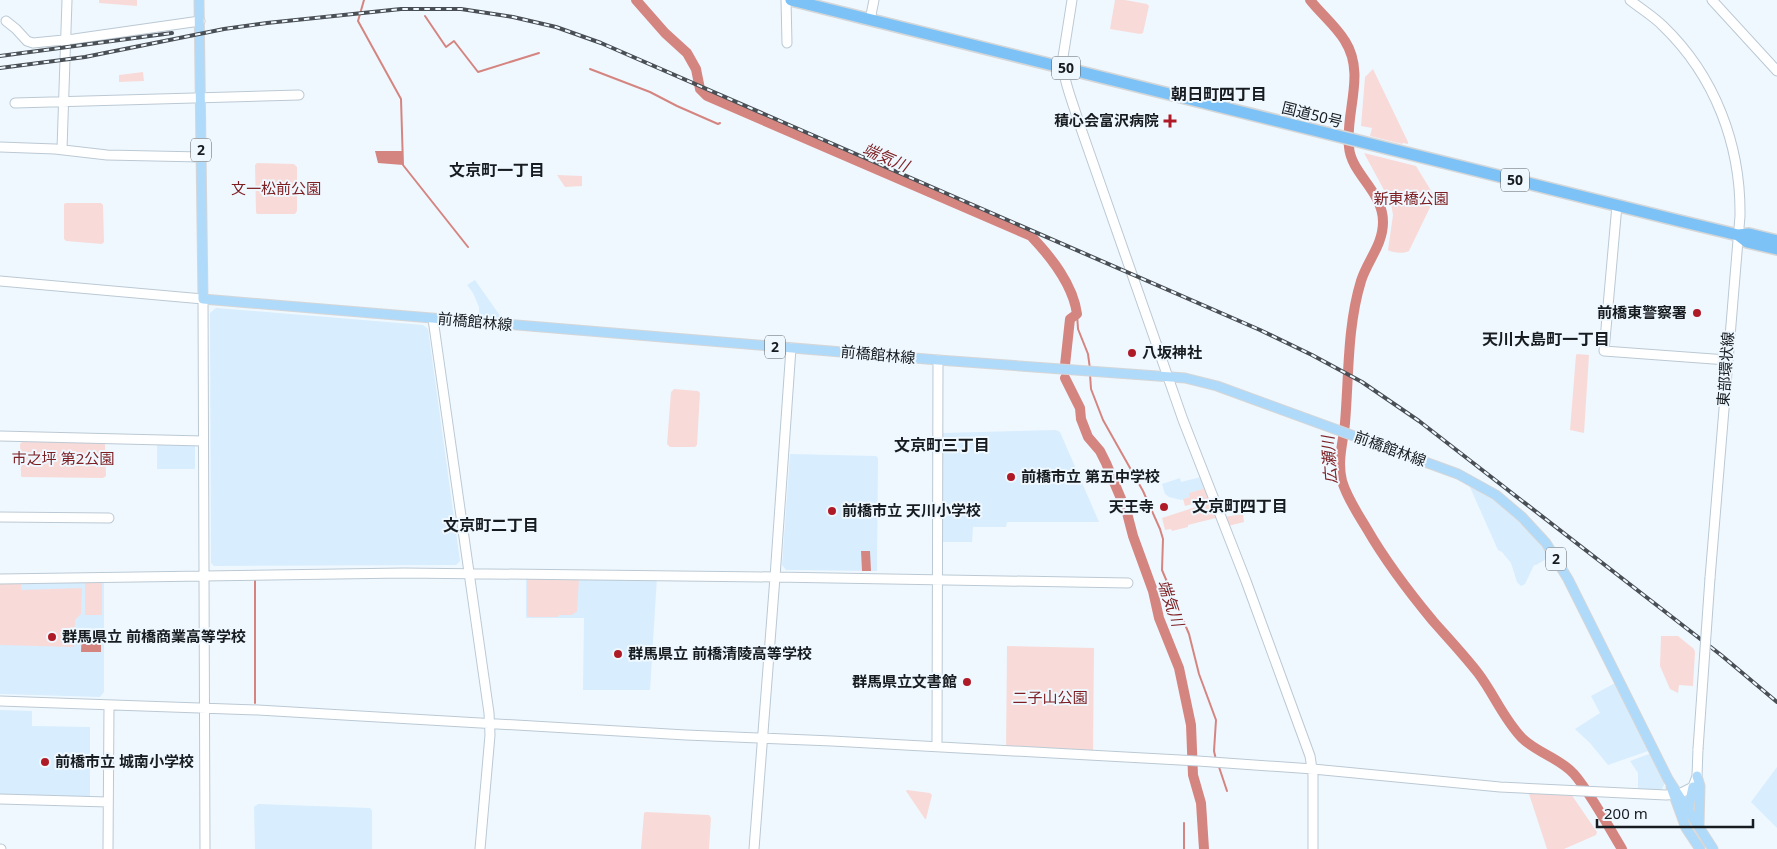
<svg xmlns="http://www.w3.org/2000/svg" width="1777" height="849" font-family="'Noto Sans','Noto Sans JP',sans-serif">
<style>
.built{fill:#d8edfe}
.green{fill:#f8dbd8}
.water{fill:#d58580}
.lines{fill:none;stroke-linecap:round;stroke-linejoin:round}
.stream{stroke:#d58580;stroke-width:2}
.river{stroke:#d58580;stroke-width:10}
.secondary-casing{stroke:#bbc9d4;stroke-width:11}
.primary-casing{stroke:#d5d6d7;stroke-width:11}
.highway-casing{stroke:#d5d6d7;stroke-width:14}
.secondary{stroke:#fff;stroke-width:9}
.primary{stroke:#b0dafa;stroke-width:9}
.highway{stroke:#7cc2f6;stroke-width:11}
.rail-casing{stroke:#494f54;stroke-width:4}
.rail{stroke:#eff8ff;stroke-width:2;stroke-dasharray:5.5;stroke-linecap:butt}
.secondary-bridge-casing{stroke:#bbc9d4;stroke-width:11;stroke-linecap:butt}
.secondary-bridge{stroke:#fff;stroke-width:9}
.poi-dot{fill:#ae1b27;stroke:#eff8ff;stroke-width:2}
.labels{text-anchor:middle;stroke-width:4;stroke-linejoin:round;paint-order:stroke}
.shield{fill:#eff8ff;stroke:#585e63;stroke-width:1}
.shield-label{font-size:14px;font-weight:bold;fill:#171c20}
.street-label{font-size:15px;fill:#171c20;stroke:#eff8ff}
.poi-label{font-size:15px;font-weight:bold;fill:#171c20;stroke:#eff8ff;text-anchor:start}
.park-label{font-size:15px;fill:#7e2023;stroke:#eff8ff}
.neighbourhood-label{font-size:16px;font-weight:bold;fill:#171c20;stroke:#eff8ff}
.water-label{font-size:16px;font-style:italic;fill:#7d1f22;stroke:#eff8ff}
</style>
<rect width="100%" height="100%" fill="#eff8ff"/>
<path class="built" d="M475 280 503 320 479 318V307L473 293 467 285Z
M216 308 423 325 428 329 460 561 456 565 214 566 211 563 210 313Z
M1056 430 1060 432 1099 522H1007L1006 527H973L972 542H942V433Z
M160 443 195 444V469H157V445Z
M790 454 876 456 878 458 877 571 786 570 782 565Z
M1201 477 1206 488 1190 493V497L1181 500 1169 497 1165 494 1162 484 1180 478 1181 482Z
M1469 485 1495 501 1511 513 1532 535 1550 557 1536 565H1534L1525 584 1521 586 1517 582 1511 563 1502 552 1498 550Z
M526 574 657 577 650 690H583L584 618H526Z
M102 581 104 583V692L100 697 0 694V582Z
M1615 683 1648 747V751L1608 765 1590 743 1575 729 1600 713 1591 696Z
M0 710 32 711V726L90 727V800L0 796Z
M1649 754 1652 755 1666 781 1661 791 1638 789V773L1630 761Z
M1777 767V828L1751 802Z
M258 804 370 808 372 811V849H255L254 807Z"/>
<path class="green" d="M99 0H137V6L99 3Z
M1115 0H1125L1147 4 1149 6 1143 33 1140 34 1110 29Z
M1373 69 1408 142V144L1403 143 1402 144 1370 136 1372 128 1361 126 1365 77Z
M143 72 144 81 119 82V75Z
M1364 153 1416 166 1435 197 1409 251C1404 254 1393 253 1388 250L1393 215 1391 203Z
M257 163 294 164 297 167V211L295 214H257L256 212 255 165Z
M557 175 582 176V186L565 187Z
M66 203H101L103 205 104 242 102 244 66 241 64 239V204Z
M1577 354 1589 355 1584 433 1570 430 1576 355Z
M674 389 698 391 700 393 697 445 695 447H670L667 444 671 392Z
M23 441 103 442 105 444 106 476 103 478 22 477 21 476 20 444Z
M1206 488 1210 499 1185 506 1183 499 1190 497 1189 493Z
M1211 502 1216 518 1188 525V527L1172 531 1171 529 1165 530 1162 518Z
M1243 514 1244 522 1228 526 1224 517Z
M527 579H579L577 611 572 615H559L558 617H529L527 615Z
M21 582V590L82 588 81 614 75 620 74 647 0 645V583Z
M85 582H102V615H85Z
M1661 636H1678L1694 649 1695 652 1693 686 1679 685 1678 693 1670 689 1660 666Z
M1007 646 1094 648 1093 755 1006 751Z
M907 790 930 793 932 795 926 819H925L906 791Z
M1532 792 1571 794 1597 832 1596 835 1564 849H1547L1529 794Z
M646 812 709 815 711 818 709 849H641L644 813Z"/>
<path class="water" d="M375 151H402L403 165 378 163Z
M861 551H870L871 571H862Z
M82 629H101V652H81Z"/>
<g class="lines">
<path class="stream" d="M364 0 358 21 401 99 403 165 468 247
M425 16 446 47 454 41 478 72 539 53
M590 69 650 92 677 106 718 124 720 123
M1077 314 1078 329 1088 354 1090 369
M1090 374 1091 389 1103 420 1143 491 1160 529 1163 539 1162 570 1189 634 1199 674 1216 720 1214 751 1216 760
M255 703V579
M1218 764 1227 791
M1184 849V823"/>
<path class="river" d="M636 0 665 33 687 53 696 69 700 89 707 96 1031 236C1051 257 1073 284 1077 314L1070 319 1065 365
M1310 0C1321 14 1336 26 1345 41 1366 74 1345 112 1349 147 1351 174 1383 191 1383 222 1383 245 1367 261 1361 281 1347 327 1349 376 1345 423 1343 443 1337 461 1342 481 1347 498 1358 514 1367 529 1386 562 1409 592 1433 621 1448 638 1464 655 1478 673 1494 694 1503 718 1522 738 1537 753 1560 758 1574 774 1591 794 1608 826 1622 849
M1065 378 1080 408 1081 419 1088 437 1100 451 1106 463 1127 513 1133 536 1153 591 1159 618 1179 668 1191 725 1193 775 1201 803 1204 849"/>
<g class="secondary-casing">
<path id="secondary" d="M786 0 787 43
M1072 0 1063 57C1062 78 1072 100 1078 120L1183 420 1246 581 1310 756 1313 775V849
M1630 0C1641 9 1653 16 1663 26 1715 76 1741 145 1740 216L1710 578
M1712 0 1777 71
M870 20 874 0
M6 21 16 29 27 41 33 43 74 39 200 21
M15 103 299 95
M0 147 55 149 107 155 201 157
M62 149 67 0
M1617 205 1604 351 1727 360
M0 281 203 299 205 849
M433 319 489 713 490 735 480 849
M0 436 203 441
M0 517 109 518
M0 579 404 573 775 577 791 348
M0 701 258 710 686 735 832 741 1198 761 1313 769 1500 787 1666 795 1679 794 1693 787 1697 776 1698 749
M937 746 938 360
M0 799 108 802
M0 849H1
M108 849 109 706
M754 849 775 577 1128 583"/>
</g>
<g class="primary-casing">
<path id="primary" d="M199 0 203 299 938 360 1185 378 1217 386 1458 474 1496 495 1522 517 1546 543 1568 579 1668 779 1713 849
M1697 776 1700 786 1699 825
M1671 787 1686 828 1700 849
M1688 810 1693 787"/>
</g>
<g class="highway-casing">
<path id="highway" d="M791 0 1680 221 1738 235 1749 234 1777 241
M1738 235 1747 242 1777 249"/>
</g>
<use href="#secondary" class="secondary"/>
<use href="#primary" class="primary"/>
<use href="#highway" class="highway"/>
<g class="rail-casing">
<path id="rail" d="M0 56 172 33
M0 68 85 57 224 29 267 23 401 9H461L513 17 556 27 601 43 1260 330 1312 355 1362 382 1419 421 1721 655 1777 702"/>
</g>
<use href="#rail" class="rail"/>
<g class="secondary-bridge-casing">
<path id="secondary-bridge" d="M1698 749 1710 578"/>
</g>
<use href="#secondary-bridge" class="secondary-bridge"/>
</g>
<g class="poi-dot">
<path d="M1167.5 113.5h5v5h5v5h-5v5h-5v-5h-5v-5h5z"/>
<circle cx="1697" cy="313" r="5"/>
<circle cx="1132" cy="353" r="5"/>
<circle cx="1011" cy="477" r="5"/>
<circle cx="1164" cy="507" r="5"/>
<circle cx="832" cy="511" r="5"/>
<circle cx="52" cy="637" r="5"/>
<circle cx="618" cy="654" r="5"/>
<circle cx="967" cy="682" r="5"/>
<circle cx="45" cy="762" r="5"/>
</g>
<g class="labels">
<g class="shield">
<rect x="1052" y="56.5" width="28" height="23" rx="4"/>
<rect x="191" y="138.5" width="20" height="23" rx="4"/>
<rect x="1501" y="168.5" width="28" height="23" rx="4"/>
<rect x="765" y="335.5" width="20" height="23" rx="4"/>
<rect x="1546" y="547.5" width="20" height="23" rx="4"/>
</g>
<g class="shield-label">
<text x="1066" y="73">50</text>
<text x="201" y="155">2</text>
<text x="1515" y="185">50</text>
<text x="775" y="352">2</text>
<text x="1556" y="564">2</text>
</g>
<g class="street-label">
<text transform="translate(1312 115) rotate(14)" y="5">国道50号</text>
<text transform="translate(475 322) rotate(5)" y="5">前橋館林線</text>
<text transform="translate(878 355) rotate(5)" y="5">前橋館林線</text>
<text transform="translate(1726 369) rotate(-86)" y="5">東部環状線</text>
<text transform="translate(1390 449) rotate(20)" y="5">前橋館林線</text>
</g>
<g class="poi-label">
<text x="1159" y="126" text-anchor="end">積心会富沢病院</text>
<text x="1687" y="318" text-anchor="end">前橋東警察署</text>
<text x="1142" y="358">八坂神社</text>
<text x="1021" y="482">前橋市立 第五中学校</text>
<text x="1154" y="512" text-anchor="end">天王寺</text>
<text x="842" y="516">前橋市立 天川小学校</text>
<text x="62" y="642">群馬県立 前橋商業高等学校</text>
<text x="628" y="659">群馬県立 前橋清陵高等学校</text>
<text x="957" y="687" text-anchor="end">群馬県立文書館</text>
<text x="55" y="767">前橋市立 城南小学校</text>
</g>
<g class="park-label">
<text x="276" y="194">文一松前公園</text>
<text x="1411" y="204">新東橋公園</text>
<text x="63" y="464">市之坪 第2公園</text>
<text x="1050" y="703">二子山公園</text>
</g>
<g class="neighbourhood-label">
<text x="1219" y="100">朝日町四丁目</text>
<text x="497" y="176">文京町一丁目</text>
<text x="1546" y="345">天川大島町一丁目</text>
<text x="942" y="451">文京町三丁目</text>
<text x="1240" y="512">文京町四丁目</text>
<text x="491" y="531">文京町二丁目</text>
</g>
<g class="water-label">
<text transform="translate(886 157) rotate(23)" y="6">端気川</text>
<text transform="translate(1329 460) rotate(-94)" y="6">広瀬川</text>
<text transform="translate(1171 603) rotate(71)" y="6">端気川</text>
</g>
</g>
<path d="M1597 819v8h156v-8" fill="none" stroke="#171c20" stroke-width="2.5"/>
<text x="1604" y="819" font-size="15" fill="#171c20" stroke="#eff8ff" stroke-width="4" paint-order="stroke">200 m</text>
</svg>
